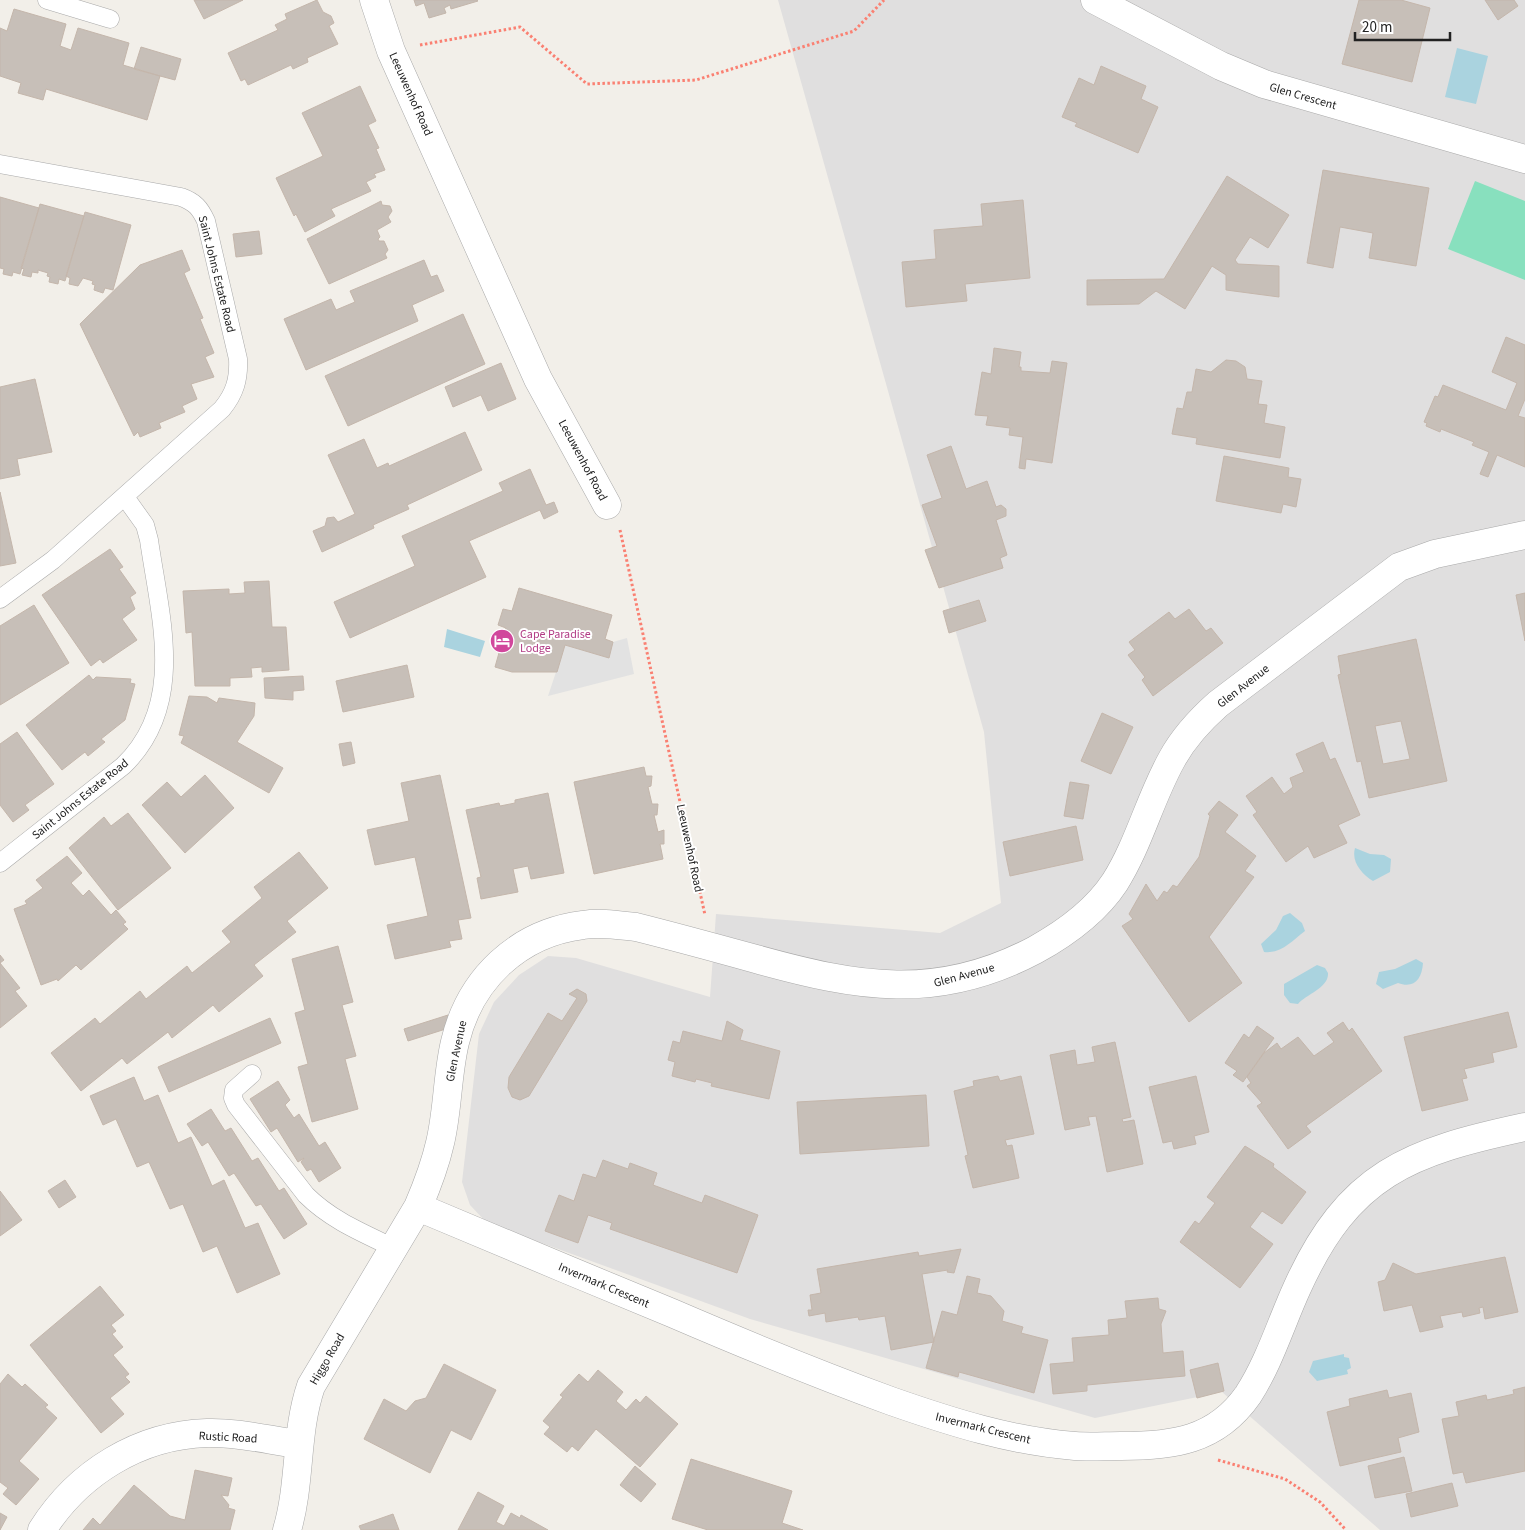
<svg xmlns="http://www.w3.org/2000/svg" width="1525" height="1530" font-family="'Source Sans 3',sans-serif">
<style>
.residential{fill:#e0dfdf}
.pitch{fill:#88e0be}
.parking{fill:#e2e2e2}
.water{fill:#aad3df}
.building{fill:#c7bfb8;stroke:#c4b6ab;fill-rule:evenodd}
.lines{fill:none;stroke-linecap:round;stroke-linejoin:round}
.lane-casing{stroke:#a9a9a9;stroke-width:19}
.street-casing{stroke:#a9a9a9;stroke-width:29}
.path{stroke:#fa8072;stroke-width:3;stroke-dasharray:2.5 2.5;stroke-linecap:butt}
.lane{stroke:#fff;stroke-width:18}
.street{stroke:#fff;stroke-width:28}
.labels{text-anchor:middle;stroke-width:4;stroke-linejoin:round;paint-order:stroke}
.street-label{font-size:12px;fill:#222;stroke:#fff}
.hotel-label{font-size:12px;fill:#b23c85;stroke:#fff;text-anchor:start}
</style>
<rect width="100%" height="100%" fill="#f2efe9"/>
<path class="residential" d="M778 0H1525V1530H1380L1222 1392 1095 1418 750 1319 487 1223 470 1205 462 1182 479 1034 494 1002 519 975 548 956 576 958 710 997 716 914 940 933 1001 903 984 732Z"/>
<path class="pitch" d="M1475 181 1525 201V280L1448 249Z"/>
<path class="parking" d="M627 638 634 674 548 696 565 645 609 658 613 642Z"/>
<path class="water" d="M1457 48 1488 56 1476 104 1445 97Z
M447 629 485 641 480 657 444 647Z
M1355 848 1370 854 1384 855 1391 859 1390 872 1373 881C1362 874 1351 862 1355 848Z
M1290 913 1302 923 1305 931C1292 941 1281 954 1264 952L1261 944 1276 930 1283 916Z
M1416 959 1423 963C1422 979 1414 989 1398 983L1383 989 1376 984 1379 972 1395 969Z
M1317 965 1325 968 1328 973C1329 988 1306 994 1298 1004L1290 1003 1284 995V984Z
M1344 1354V1357L1349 1358 1351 1368 1347 1370 1348 1374 1317 1381 1309 1372 1313 1361Z"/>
<path class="building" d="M194 0H243L204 19Z
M317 0 323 12 331 16 334 23 329 26 338 44 307 58 308 62 293 69 291 65 248 85 245 79 241 81 228 53 278 30 275 25 287 19 285 14Z
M414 0H477L478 1 451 9 450 5 444 8 446 13 429 18 424 3 416 6Z
M1359 0H1401L1430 8 1412 82 1342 64Z
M1485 0H1514L1518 6 1498 20Z
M14 9 66 24 60 46 71 50 78 28 129 43 123 65 160 76 147 120 46 89 43 100 18 93 21 83 0 76V28L7 31Z
M141 47 181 59 175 80 134 69Z
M1101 66 1146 86 1141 99 1158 107 1138 153 1075 126 1077 123 1062 117 1079 78 1094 85Z
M360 86 376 121 368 125 379 148 376 149 385 170 374 174 376 177 366 182 371 191 331 209 335 216 305 232 296 214 294 216 276 178 323 156 302 113Z
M1323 170 1429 188 1416 266 1369 258 1373 233 1340 227 1333 268 1307 263Z
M1227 176 1289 215 1268 248 1250 237 1235 260 1238 264 1279 266V297L1226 290V275L1212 266 1185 309 1156 291 1139 304 1087 305V280L1164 279Z
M0 197 39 208 20 274 13 272 12 276 3 274 4 269 0 268Z
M1023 200 1030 278 965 284 967 301 906 307 902 262 936 259 934 230 983 226 981 204Z
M381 201 382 205 390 206 392 211 388 217 391 222 377 230 380 237 378 239 379 241H384L388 250 385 254 387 258 329 284 307 239Z
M40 204 84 216 65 281 59 279 58 284 49 282 50 277 47 276 48 273 38 270V273L32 272 31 277 22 275 24 269 21 268Z
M85 212 131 225 113 290 105 288 103 293 94 290 95 285 92 284 93 281 83 278 78 286 69 284 70 278 66 276Z
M259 231 262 254 236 257 233 234Z
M182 250 190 270 184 273 203 318 200 319 214 353 205 357 214 377 191 384 197 399 182 406 185 412 159 423 161 428 140 437 138 432 134 436 80 324 140 265Z
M424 260 431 277 437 275 444 291 412 305 418 321 306 370 284 319 331 299 336 310 355 302 350 291Z
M463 314 485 364 348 426 325 376Z
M1506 337 1525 345V399L1518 416 1525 418V467L1497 455 1488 477 1480 474 1489 452 1472 445 1474 442 1441 429 1440 432 1426 426 1427 423 1424 422 1435 396 1438 397 1443 385 1506 410 1517 383 1492 372Z
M994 348 1021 352 1019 367H1021V371L1050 373 1052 361 1067 363 1052 463 1026 459 1025 469 1019 468 1023 437 1009 435 1010 428 986 425 988 416 975 415 982 372 991 374Z
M1226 360 1236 361 1245 367 1247 379 1262 381 1258 404 1267 405 1264 423 1285 427 1280 458 1196 444 1197 438 1172 434 1177 408 1183 409 1187 392H1192L1196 369 1211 372Z
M501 363 516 399 488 411 481 395 453 407 445 387Z
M35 379 52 452 17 459 20 475 0 479V387Z
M465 432 482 470 407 505 409 509 373 525 374 528 322 552 313 531 325 526 327 518 334 517 338 522 355 514 328 455 364 439 377 468 388 463 389 466Z
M951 446 966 489 987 481 996 507 1001 505 1006 509V516L996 520 1007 555 1000 558 1003 568 939 588 925 550 937 546 922 505 942 498 927 455Z
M1224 456 1289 468 1288 477 1301 479 1296 507 1283 504 1281 513 1216 501Z
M530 469 546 505 554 502 558 512 544 519 540 510 469 541 486 577 350 638 334 602 415 566 402 536 503 491 499 483Z
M0 492 16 563 0 566Z
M110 549 123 567 119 569 136 593 130 597 135 609 122 619 137 640 103 663 100 659 91 666 42 595Z
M269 581 272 627H286L289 670 262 672V667L251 668 252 677 230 678V686H195L192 632 186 633 183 591 229 589V594L245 593 244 582Z
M519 588 612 615 605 639 613 642 609 658 565 645 557 672H512L495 667 506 628 498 625 503 609 512 611Z
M1525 593V641L1516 595Z
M979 600 986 621 949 633 943 611Z
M34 605 69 663 0 705V626Z
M1189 609 1206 631 1211 628 1223 643 1153 696 1142 680 1145 677 1128 655 1135 650 1129 642 1169 612 1175 619Z
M1416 639 1447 781 1369 798 1361 761 1357 762 1338 675 1341 674 1338 656ZM1401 721 1410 759 1383 764 1375 726Z
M407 665 414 697 343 712 336 681Z
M89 675 93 680 96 677 131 679 130 683 135 684 125 720 101 739 105 742 88 756 85 752 62 770 26 725Z
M303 676 304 690 293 691V700L265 698 264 678Z
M189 696 207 697 217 703 219 698 255 703 254 716 237 742 283 768 269 793 181 743 184 736 179 735Z
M1102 713 1133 727 1111 774 1081 761Z
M17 732 54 784 25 805 29 810 13 822 0 805V744Z
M351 742 355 763 343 766 339 744Z
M1323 742 1330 760 1335 758 1360 815 1338 825 1347 843 1314 858 1308 846 1286 862 1253 815 1257 812 1246 796 1272 777 1284 794 1293 787 1290 778 1304 772 1296 754Z
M644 767 646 776H652L651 786 648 787 652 804H658L657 815H654L658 832 664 830V844H660L663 859 594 874 574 782Z
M205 775 234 808 185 853 142 805 167 782 181 797Z
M440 775 471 918 458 920 462 939 449 941 451 947 395 959 387 925 428 916 415 857 375 865 367 830 409 821 401 783Z
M1070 782 1089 785 1083 819 1064 816Z
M548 793 564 873 531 879 528 866 513 869 518 892 481 899 477 878 481 877 466 810 499 803 500 806 515 803V800Z
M1219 801 1238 815 1225 832 1256 856 1245 871 1254 877 1209 937 1242 983 1189 1022 1122 926 1133 919 1129 914 1146 884 1157 901 1164 891 1167 893 1173 885 1177 887 1199 857 1210 816 1208 814Z
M128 813 171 868 118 910 69 848 104 817 111 826Z
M1076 826 1083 860 1010 876 1003 842Z
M299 852 328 888 287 921 296 932 254 965 263 976 219 1012 213 1005 172 1038 168 1032 127 1064 122 1058 81 1091 51 1053 95 1018 100 1024 140 991 146 999 187 966 192 973 231 942 222 931 262 898 254 887Z
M67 856 82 873 71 883 83 896 89 890 111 915 116 910 126 922 123 924 128 929 81 970 76 965 58 981 57 979 41 985 14 909 27 904 25 901 43 888 36 880Z
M338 946 353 1002 342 1005 356 1056 345 1059 358 1109 312 1122 298 1067 308 1064 295 1013 305 1010 292 959Z
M0 955 4 960 0 963 20 988 15 991 27 1006 0 1028Z
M577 989 586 994 587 1001 529 1096 520 1100 512 1097 508 1088 509 1077 548 1013 562 1021 577 998 569 994Z
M1508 1012 1517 1047 1492 1053 1494 1062 1464 1069 1467 1078 1462 1079 1468 1100 1422 1111 1404 1037Z
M448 1015 452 1027 408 1041 404 1029Z
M270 1018 281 1043 169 1092 158 1067Z
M727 1021 743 1030 740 1040 780 1051 769 1099 711 1086 712 1083 696 1079 695 1082 672 1076 675 1062 668 1060 673 1041 680 1043 683 1031 722 1041Z
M1343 1022 1349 1031 1352 1028 1382 1071 1306 1126 1311 1132 1288 1149 1257 1106 1262 1103 1247 1086 1251 1083 1247 1077 1264 1053 1277 1043 1281 1049 1298 1037 1314 1056 1334 1042 1327 1033Z
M1257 1026 1274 1038 1243 1082 1233 1075 1237 1071 1225 1063 1244 1034 1249 1038Z
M1115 1042 1131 1117 1122 1119 1123 1122 1134 1120 1143 1164 1107 1172 1096 1116 1088 1117 1090 1125 1065 1130 1050 1055 1075 1050 1077 1065 1095 1062 1092 1047Z
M998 1076 1000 1081 1021 1076 1034 1134 1005 1140 1007 1146 1012 1145 1019 1178 973 1188 965 1156 968 1155 954 1091 974 1086 973 1081Z
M1196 1076 1209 1132 1194 1136 1196 1144 1174 1149 1172 1141 1163 1143 1149 1087Z
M134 1077 144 1101 158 1095 178 1143 191 1137 212 1186 224 1180 245 1228 258 1223 280 1274 237 1293 217 1246 203 1252 183 1204 170 1209 149 1162 137 1167 116 1119 103 1125 90 1096Z
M278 1081 290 1100 285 1105 294 1118 299 1114 319 1146 325 1142 341 1168 319 1182 311 1169 307 1171 301 1162 304 1158 298 1162 277 1128 271 1132 250 1099Z
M926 1095 929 1146 800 1154 797 1102Z
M211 1109 225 1131 231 1128 252 1161 258 1158 279 1191 284 1188 307 1224 284 1239 261 1204 256 1206 234 1173 229 1176 208 1142 202 1146 187 1124Z
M1245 1146 1274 1164 1273 1167 1306 1192 1282 1224 1262 1211 1250 1227 1273 1244 1240 1288 1180 1242 1195 1221 1199 1224 1215 1203 1207 1197Z
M603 1160 628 1169 630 1163 657 1173 653 1185 702 1203 705 1195 758 1215 737 1273 610 1229 612 1223 588 1215 578 1243 545 1231 559 1195 574 1201 583 1174 596 1178Z
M65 1180 76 1197 59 1208 48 1191Z
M0 1191 22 1220 0 1236Z
M961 1249 954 1273 947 1272 948 1270 922 1274 934 1342 891 1350 885 1316 859 1320 858 1317 826 1322 825 1313 809 1316 808 1310H812L810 1295 821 1293 817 1269 918 1252 919 1256Z
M1505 1257 1518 1312 1485 1319 1483 1307 1479 1308 1480 1313 1463 1317 1462 1312 1440 1316 1443 1327 1420 1332 1412 1305 1384 1311 1378 1282 1385 1280 1393 1263 1416 1274Z
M967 1276 980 1279 977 1293 991 1296 1004 1311 1002 1321 1023 1327 1021 1333 1048 1340 1034 1393 959 1372 958 1377 926 1368 942 1311 957 1315Z
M100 1286 124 1315 111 1325 116 1331 112 1334 123 1347 113 1355 129 1374 125 1377 130 1382 110 1398 124 1414 101 1433 30 1345Z
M1158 1298 1159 1309 1166 1311 1161 1324 1163 1353 1183 1351 1185 1376 1087 1385V1391L1053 1394 1050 1364 1074 1362 1072 1338 1109 1335 1108 1320 1127 1318 1125 1301Z
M1218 1363 1224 1391 1197 1398 1190 1370Z
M444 1364 496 1390 471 1440 451 1430 430 1473 364 1439 384 1399 406 1411 415 1401 426 1398Z
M598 1370 623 1392 616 1401 626 1410 636 1399 640 1403 646 1396 678 1424 640 1467 596 1429 578 1451 572 1446 567 1452 544 1434 550 1427 543 1421 563 1397 560 1395 579 1374 588 1382Z
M8 1374 22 1387 25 1384 48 1405 45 1407 57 1418 19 1461 39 1479 16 1505 3 1494 8 1488 0 1482V1384Z
M1525 1387V1471L1466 1483 1463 1472 1453 1474 1442 1419 1459 1416 1456 1402 1486 1395 1487 1400 1514 1394 1513 1390Z
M1387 1390 1389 1398 1411 1393 1419 1432 1398 1438 1401 1452 1340 1466 1327 1412 1350 1406 1349 1399Z
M1404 1457 1412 1491 1375 1498 1368 1466Z
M691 1459 792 1491 782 1523 803 1530H708L672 1519Z
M635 1466 656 1484 641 1502 620 1485Z
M195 1470 232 1478 228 1496 221 1495 229 1505 228 1508 235 1510 230 1530H83L93 1518 100 1525 134 1485 170 1516 185 1520Z
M1452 1483 1458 1506 1411 1517 1406 1494Z
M478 1492 504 1506 496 1522 504 1526 511 1513 520 1518 521 1515 548 1530H458Z
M0 1513 7 1517 0 1530Z
M393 1514 399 1530H361L359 1526Z"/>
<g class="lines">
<g class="lane-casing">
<path id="lane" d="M47 0 110 19
M0 164 181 197C195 202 200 208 206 221L238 359C239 379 235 393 222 409L53 560 0 599
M0 863 123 766C187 705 160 617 149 540L145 525 125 497
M252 1074 234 1090 233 1098 236 1105 306 1195C331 1220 363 1233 394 1248"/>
</g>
<g class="street-casing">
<path id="street" d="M374 0 391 51 538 379 607 505
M1095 0 1221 66 1264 84 1525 159
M418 1207C503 1243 587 1278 672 1313 744 1344 817 1374 891 1401 951 1422 1011 1441 1075 1446 1090 1447 1105 1446 1121 1446 1172 1446 1216 1441 1248 1395 1269 1363 1281 1323 1297 1288 1349 1173 1409 1152 1525 1127
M42 1530C78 1473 139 1435 207 1433 237 1432 268 1440 298 1444
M287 1530C301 1483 295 1433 311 1386L418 1207C427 1186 435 1165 440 1143 448 1110 447 1075 455 1042 470 979 518 933 583 925 600 922 618 925 636 927 676 937 716 948 756 959 857 987 937 1002 1035 950 1064 934 1096 911 1115 882 1139 844 1150 798 1172 759 1184 737 1200 720 1218 704L1399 567 1435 554 1525 535"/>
</g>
<path class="path" d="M420 45 520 27 587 84 696 80 854 31 884 0
M620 530 705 915
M1218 1460 1285 1479 1320 1502 1346 1530"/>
<use href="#lane" class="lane"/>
<use href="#street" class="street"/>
</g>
<defs>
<g id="hotel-disc" transform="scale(1.25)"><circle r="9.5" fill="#d1479c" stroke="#fff"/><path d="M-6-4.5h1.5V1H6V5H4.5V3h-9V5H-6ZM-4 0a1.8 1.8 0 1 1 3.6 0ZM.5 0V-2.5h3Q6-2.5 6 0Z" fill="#fff"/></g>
</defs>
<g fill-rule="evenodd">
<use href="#hotel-disc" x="502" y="641"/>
</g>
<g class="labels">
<g class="street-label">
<text transform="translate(411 94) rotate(66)" y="4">Leeuwenhof Road</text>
<text transform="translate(1303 96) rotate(16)" y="4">Glen Crescent</text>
<text transform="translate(217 274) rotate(76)" y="4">Saint Johns Estate Road</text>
<text transform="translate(583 460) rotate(62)" y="4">Leeuwenhof Road</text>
<text transform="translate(1243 686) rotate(-38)" y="4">Glen Avenue</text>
<text transform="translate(80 799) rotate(-39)" y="4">Saint Johns Estate Road</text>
<text transform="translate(690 848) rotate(78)" y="4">Leeuwenhof Road</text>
<text transform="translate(964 975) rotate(-15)" y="4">Glen Avenue</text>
<text transform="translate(456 1051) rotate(-78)" y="4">Glen Avenue</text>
<text transform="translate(604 1285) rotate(23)" y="4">Invermark Crescent</text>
<text transform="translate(327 1359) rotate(-60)" y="4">Higgo Road</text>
<text transform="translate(983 1428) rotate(14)" y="4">Invermark Crescent</text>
<text transform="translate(228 1437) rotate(3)" y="4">Rustic Road</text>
</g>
<g class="hotel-label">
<text x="520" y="638">Cape Paradise<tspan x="520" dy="14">Lodge</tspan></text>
</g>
</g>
<path d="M1355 32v8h95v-8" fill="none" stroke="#222222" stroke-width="2.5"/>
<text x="1362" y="32" font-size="15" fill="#222222" stroke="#ffffff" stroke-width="4" paint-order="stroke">20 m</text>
</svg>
